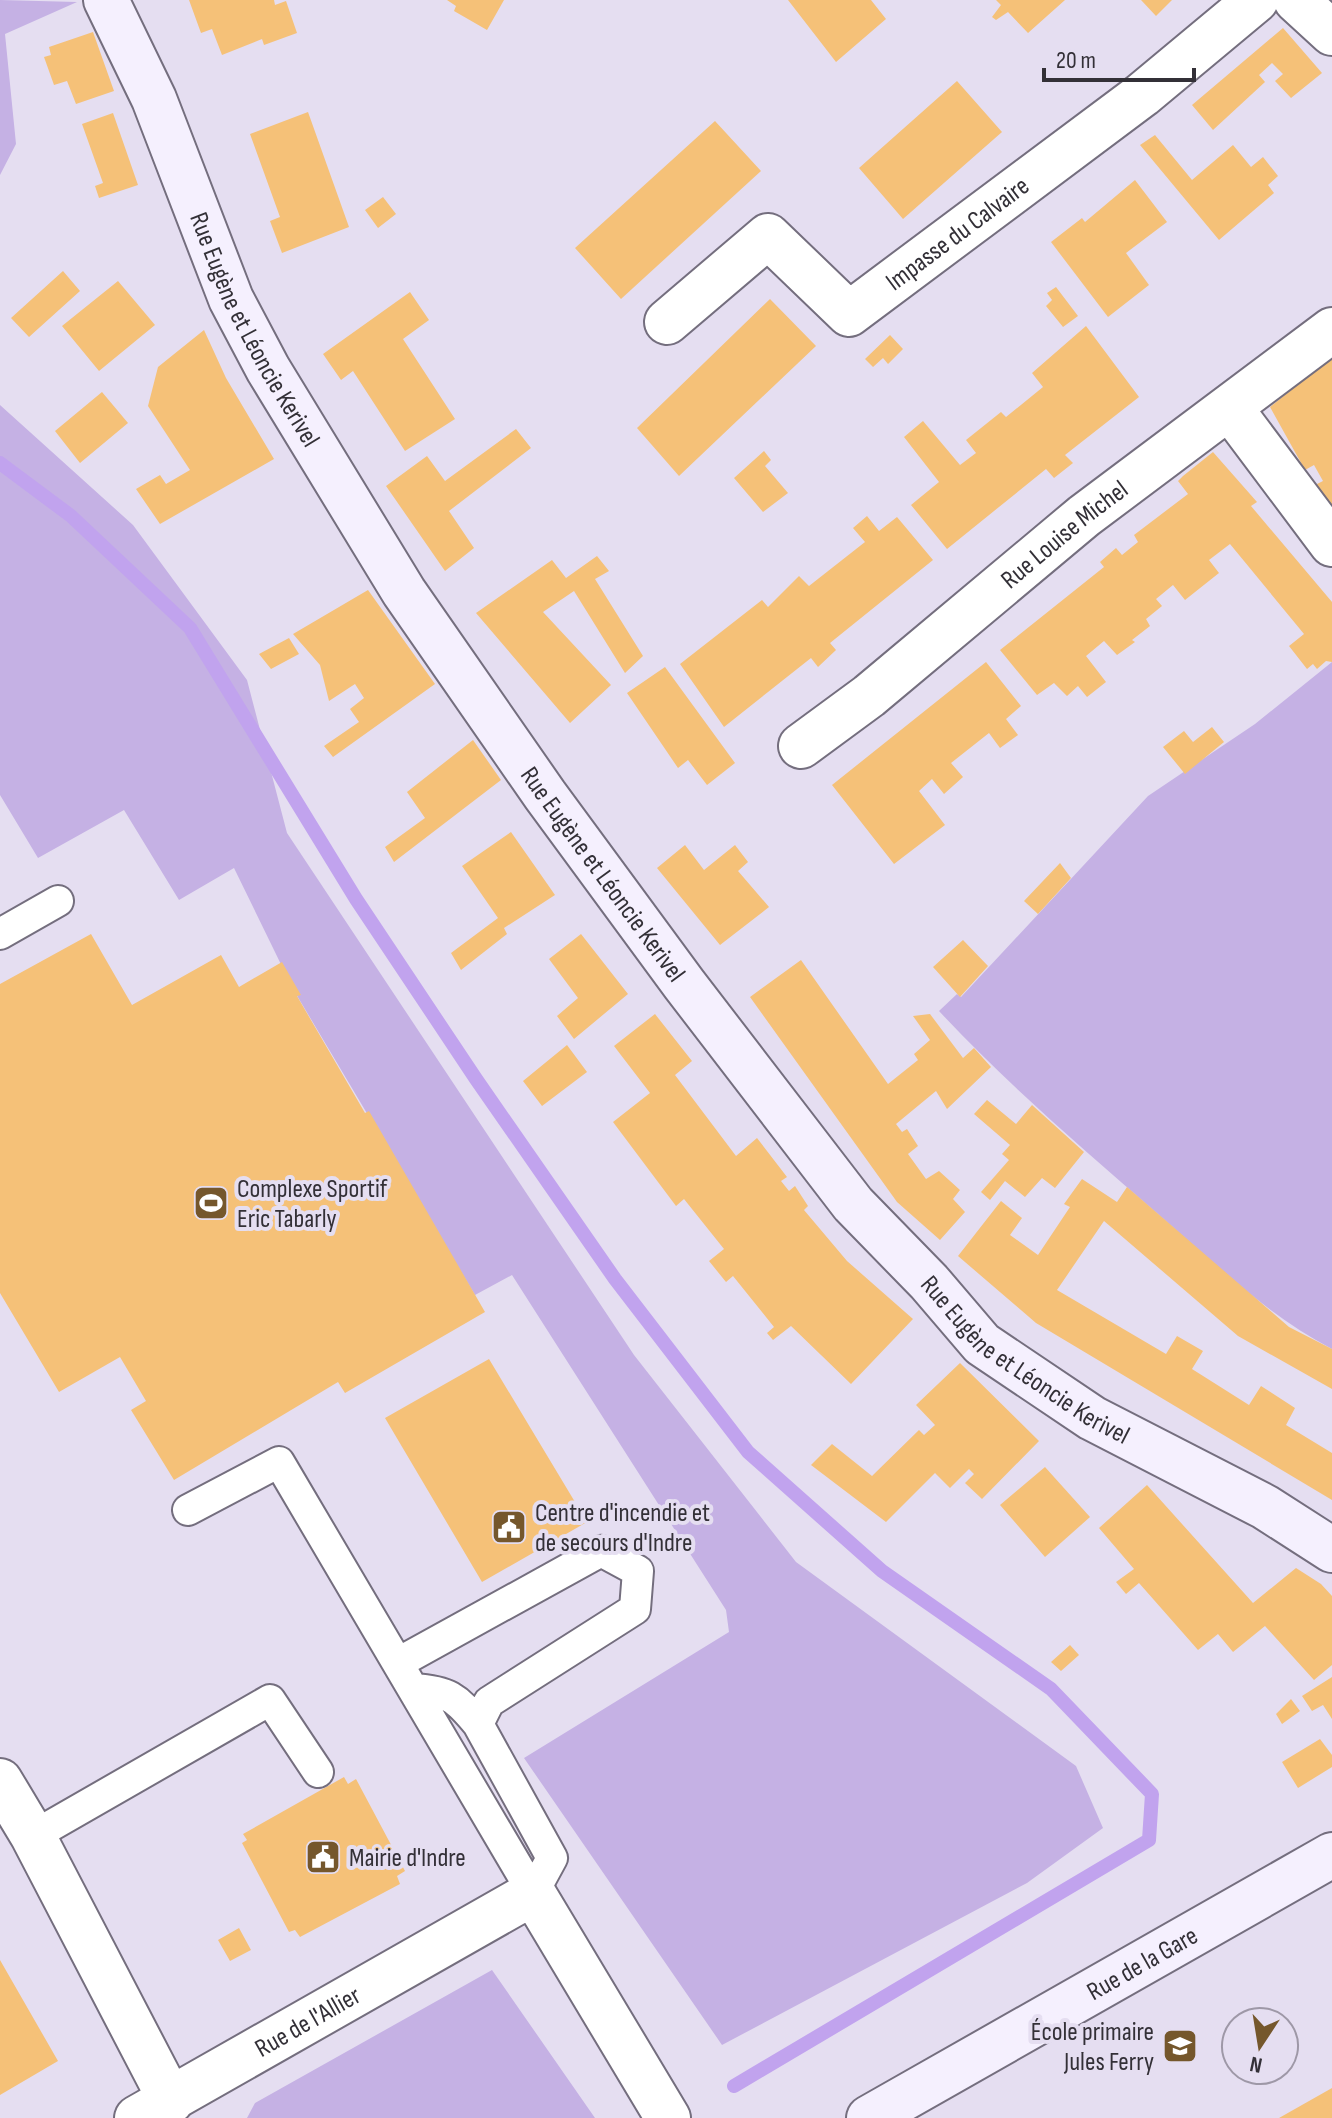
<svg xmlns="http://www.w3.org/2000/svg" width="1332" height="2118" font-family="'Sofia Sans Condensed',sans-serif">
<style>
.green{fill:#c5b1e4}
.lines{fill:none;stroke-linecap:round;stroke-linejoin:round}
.stream{stroke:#c1a3ee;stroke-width:14}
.building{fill:#f5c178}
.service-casing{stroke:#746e7e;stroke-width:34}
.minor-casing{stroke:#746e7e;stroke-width:48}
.secondary-casing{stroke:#746e7e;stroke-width:48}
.service{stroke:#fff;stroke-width:30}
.minor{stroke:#fff;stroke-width:44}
.secondary{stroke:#f5f0fe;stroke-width:44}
.labels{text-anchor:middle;stroke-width:8;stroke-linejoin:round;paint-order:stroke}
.street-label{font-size:26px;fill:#333037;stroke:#e5def1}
.poi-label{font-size:26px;fill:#333037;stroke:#e5def1;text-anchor:start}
</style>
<rect width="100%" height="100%" fill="#e5def1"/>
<path class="green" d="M0 0 77 2 5 34 16 144 0 175Z
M0 405 133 525 247 680 287 833 634 1355 796 1562 1076 1766 1103 1828 1027 1883 722 2045 524 1758 729 1632 726 1610 512 1275 475 1295 293 989 234 868 179 900 124 810 38 858 0 795Z
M1332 662V1349C1267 1315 1214 1263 1159 1215 1083 1149 1008 1085 939 1011L957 994 961 997 1148 796 1255 724Z
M492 1970 595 2118H247L255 2103Z"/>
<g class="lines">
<path class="stream" d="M0 463 71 516 190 628 356 899 476 1079 615 1279 748 1452 882 1571 1051 1689 1152 1794 1149 1840 734 2086"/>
</g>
<path class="building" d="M189 0H274L275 5 286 1 297 33 264 45 262 39 222 55 212 29 201 33Z
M447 0H504L487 30 454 11 456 6Z
M788 0H871L886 19 836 62Z
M996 0H1065L1028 33 1008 12 996 20 992 17 1001 5Z
M1141 0H1172L1156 16Z
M1283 28 1322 73 1291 98 1275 81 1283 74 1272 63 1259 75 1265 82 1213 130 1192 105Z
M93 32 114 91 76 104 67 81 54 85 44 57 51 55 49 47Z
M957 81 1002 132 903 219 859 168Z
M308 112 349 227 282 253 270 221 280 217 250 134Z
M113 113 138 185 99 198 95 186 103 183 82 124Z
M715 121 761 171 621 299 575 248Z
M1155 135 1192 180 1233 145 1251 167 1263 157 1278 176 1268 185 1274 193 1219 240 1140 145Z
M1135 180 1167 222 1126 253 1149 285 1108 317 1051 242 1082 218 1085 222Z
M383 197 396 214 378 228 365 210Z
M63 271 80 291 29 337 11 318Z
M118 281 155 325 99 371 62 326Z
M1056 287 1078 316 1063 327 1046 306 1052 300 1047 293Z
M410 292 429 320 403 339 455 419 405 451 353 371 341 380 323 354Z
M770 299 816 346 679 476 637 428Z
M1086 326 1139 397 1065 455 1073 463 1054 478 1046 469 947 549 911 505 939 482 904 437 923 421 960 465 976 453 966 440 1001 412 1006 417 1043 387 1032 373Z
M204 330 226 378 274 459 160 524 136 489 160 475 166 484 190 470 148 406 158 367Z
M890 335 903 349 888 364 883 358 873 367 865 359Z
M1332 357V518L1313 486 1323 481 1314 465 1305 470 1270 407Z
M102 392 128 423 80 463 55 431Z
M516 429 531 448 449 511 474 548 445 571 386 486 427 456 445 481Z
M764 451 771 460 765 466 788 493 763 512 734 478Z
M1213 452 1257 502 1251 506 1332 602V662L1326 661 1317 669 1313 664 1307 669 1289 646 1304 634 1230 544 1209 560 1219 573 1185 600 1173 585 1156 599 1162 606 1146 619 1150 626 1132 640 1135 642 1117 655 1104 641 1086 656 1106 682 1087 697 1078 686 1067 696 1054 683 1037 695 1000 650 1104 567 1100 562 1116 548 1122 555 1138 542 1134 535 1188 494 1178 481 1183 476Z
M867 516 879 531 897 517 933 560 830 643 836 650 818 667 811 658 724 727 680 664 762 600 768 607 799 576 809 586 865 542 853 528Z
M597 556 609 571 595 579 643 656 625 673 574 591 543 612 611 685 570 723 476 613 552 560 566 578Z
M368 590 435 684 333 757 324 746 359 722 350 709 364 698 355 684 329 701 320 665 293 634Z
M289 638 299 654 271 669 259 654Z
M986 662 1021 706 1006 719 1018 735 1000 748 989 733 951 763 963 777 944 794 932 779 919 791 945 825 894 864 832 785Z
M665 667 735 763 707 785 688 760 678 768 627 693Z
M1212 727 1224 742 1185 774 1163 747 1184 731 1193 742Z
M473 740 501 780 394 862 385 847 425 818 407 792Z
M511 832 555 895 504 928 507 934 461 970 451 953 498 918 462 866Z
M685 845 704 870 735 845 748 862 738 871 769 907 720 945 657 868Z
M1060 863 1071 878 1038 914 1024 901Z
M91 934 132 1005 221 955 239 987 282 962 301 995 297 996 365 1113 369 1111 485 1312 345 1393 338 1382 174 1480 131 1410 146 1401 120 1357 59 1392 0 1293V984Z
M581 934 628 994 574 1039 557 1016 578 998 549 959Z
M963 940 988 966 960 997 933 967Z
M801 960 888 1084 918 1060 914 1054 930 1040 913 1016 930 1014 963 1058 974 1048 991 1067 947 1109 936 1091 896 1124 902 1132 907 1129 918 1146 908 1154 926 1179 939 1171 960 1190 953 1199 965 1212 940 1240 897 1202 750 997Z
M655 1014 692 1061 675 1075 736 1156 757 1138 787 1177 781 1181 789 1191 795 1186 808 1206 804 1210 847 1261 913 1319 851 1384 791 1326 773 1340 767 1333 774 1327 733 1276 726 1282 709 1261 724 1249 684 1199 676 1206 613 1122 650 1093 614 1046Z
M567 1045 587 1072 542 1106 523 1081Z
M987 1100 1016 1124 1032 1105 1084 1152 1055 1188 1042 1178 1025 1197 1005 1181 990 1200 981 1192 1009 1160 1002 1154 1010 1145 974 1114Z
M1082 1179 1117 1202 1127 1187 1289 1327 1332 1349V1389L1238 1336 1104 1221 1057 1290 1166 1354 1177 1336 1203 1351 1192 1369 1249 1405 1261 1386 1295 1408 1286 1425 1332 1453V1500L1036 1323 958 1256 1001 1201 1022 1218 1010 1235 1038 1255 1070 1207 1064 1204Z
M489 1359 587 1522 482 1582 385 1418Z
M960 1363 1039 1441 982 1499 965 1483 974 1474 969 1469 950 1488 935 1473 886 1522 811 1465 832 1444 872 1476 919 1430 924 1435 935 1425 916 1405Z
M1045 1467 1090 1517 1045 1557 1000 1505Z
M1147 1485 1253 1603 1296 1568 1321 1584 1332 1596V1665L1314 1680 1265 1626 1233 1652 1218 1634 1198 1650 1139 1583 1126 1594 1116 1582 1134 1569 1099 1528Z
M1070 1645 1079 1655 1061 1671 1051 1662Z
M1332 1677V1719L1323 1705 1312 1711 1302 1696Z
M1291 1699 1300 1711 1282 1724 1276 1714Z
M1320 1739 1332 1755V1767L1298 1788 1282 1762Z
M344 1777 348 1784 356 1779 405 1871 397 1876 400 1884 300 1937 295 1930 289 1932 242 1843 247 1840 243 1834Z
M239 1928 251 1950 230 1961 218 1940Z
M0 1960 58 2061 0 2095Z
M1332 2088V2118H1279Z"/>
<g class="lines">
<g class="service-casing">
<path id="service" d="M0 934 58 901
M188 1510 279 1462 533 1893 552 1858 478 1724 489 1702 635 1609 638 1571 601 1551 398 1663
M413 1689C448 1691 456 1697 478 1724
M33 1836 270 1700 318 1772"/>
</g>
<g class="minor-casing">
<g id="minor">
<path d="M1296 0 1332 33"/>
<path id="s1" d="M667 322 768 236 849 314 1142 95 1256 0"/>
<path d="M1230 408 1332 544"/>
<path id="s2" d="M801 746 869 696 1084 516 1332 330"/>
<path d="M0 1781 33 1836 171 2101"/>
<path id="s3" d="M137 2118 533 1893 668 2118"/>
</g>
</g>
<g class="secondary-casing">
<g id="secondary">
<path id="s4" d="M106 0 154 99 231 299 268 369 404 592 545 795 684 984 853 1204 929 1282 982 1344 1092 1418 1265 1507 1332 1550"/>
<path id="s5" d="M869 2118 1332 1855"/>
</g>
</g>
<use href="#service" class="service"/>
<use href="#minor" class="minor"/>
<use href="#secondary" class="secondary"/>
</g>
<defs>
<g id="stadium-square" transform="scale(1.8)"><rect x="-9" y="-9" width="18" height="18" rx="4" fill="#75572c" stroke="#e5def1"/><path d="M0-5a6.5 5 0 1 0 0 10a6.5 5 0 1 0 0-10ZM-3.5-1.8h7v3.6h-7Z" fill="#fff"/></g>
<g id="civic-square" transform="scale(1.8)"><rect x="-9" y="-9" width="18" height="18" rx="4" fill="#75572c" stroke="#e5def1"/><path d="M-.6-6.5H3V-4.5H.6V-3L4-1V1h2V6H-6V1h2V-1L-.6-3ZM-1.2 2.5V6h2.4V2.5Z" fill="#fff"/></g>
<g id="school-square" transform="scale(1.8)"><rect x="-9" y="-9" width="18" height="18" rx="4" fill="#75572c" stroke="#e5def1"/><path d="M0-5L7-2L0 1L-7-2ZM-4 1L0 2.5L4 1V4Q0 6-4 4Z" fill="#fff"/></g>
</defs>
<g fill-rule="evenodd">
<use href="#stadium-square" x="211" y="1203"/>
<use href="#civic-square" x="509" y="1527"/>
<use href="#civic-square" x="323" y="1857"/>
<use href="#school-square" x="1180" y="2046"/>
</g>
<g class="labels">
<g class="street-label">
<text dy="9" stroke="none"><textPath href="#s1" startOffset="380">Impasse du Calvaire</textPath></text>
<text dy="9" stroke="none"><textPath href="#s4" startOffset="362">Rue Eugène et Léoncie Kerivel</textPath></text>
<text dy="9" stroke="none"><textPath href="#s2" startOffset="338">Rue Louise Michel</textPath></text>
<text dy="9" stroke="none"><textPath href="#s4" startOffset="1010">Rue Eugène et Léoncie Kerivel</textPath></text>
<text dy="9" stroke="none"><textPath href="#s4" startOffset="1658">Rue Eugène et Léoncie Kerivel</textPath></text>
<text dy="9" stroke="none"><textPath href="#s5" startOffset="314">Rue de la Gare</textPath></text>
<text dy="9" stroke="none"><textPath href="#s3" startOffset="196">Rue de l'Allier</textPath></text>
</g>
<g class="poi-label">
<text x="237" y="1197">Complexe Sportif<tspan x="237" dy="30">Eric Tabarly</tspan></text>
<text x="535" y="1521">Centre d'incendie et<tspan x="535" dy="30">de secours d'Indre</tspan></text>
<text x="349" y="1866">Mairie d'Indre</text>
<text x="1154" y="2040" text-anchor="end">École primaire<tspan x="1154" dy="30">Jules Ferry</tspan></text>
</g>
</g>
<g transform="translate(1260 2046) rotate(192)"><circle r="38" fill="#e5def1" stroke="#9e98a7" stroke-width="2"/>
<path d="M0-6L14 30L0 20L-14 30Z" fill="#75572c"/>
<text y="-12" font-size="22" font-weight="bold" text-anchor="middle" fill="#333037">N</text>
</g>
<path d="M1044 68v12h150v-12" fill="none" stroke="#333037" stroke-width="4"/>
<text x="1056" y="68" font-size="24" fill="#333037" stroke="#e5def1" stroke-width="6" paint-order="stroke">20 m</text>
</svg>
